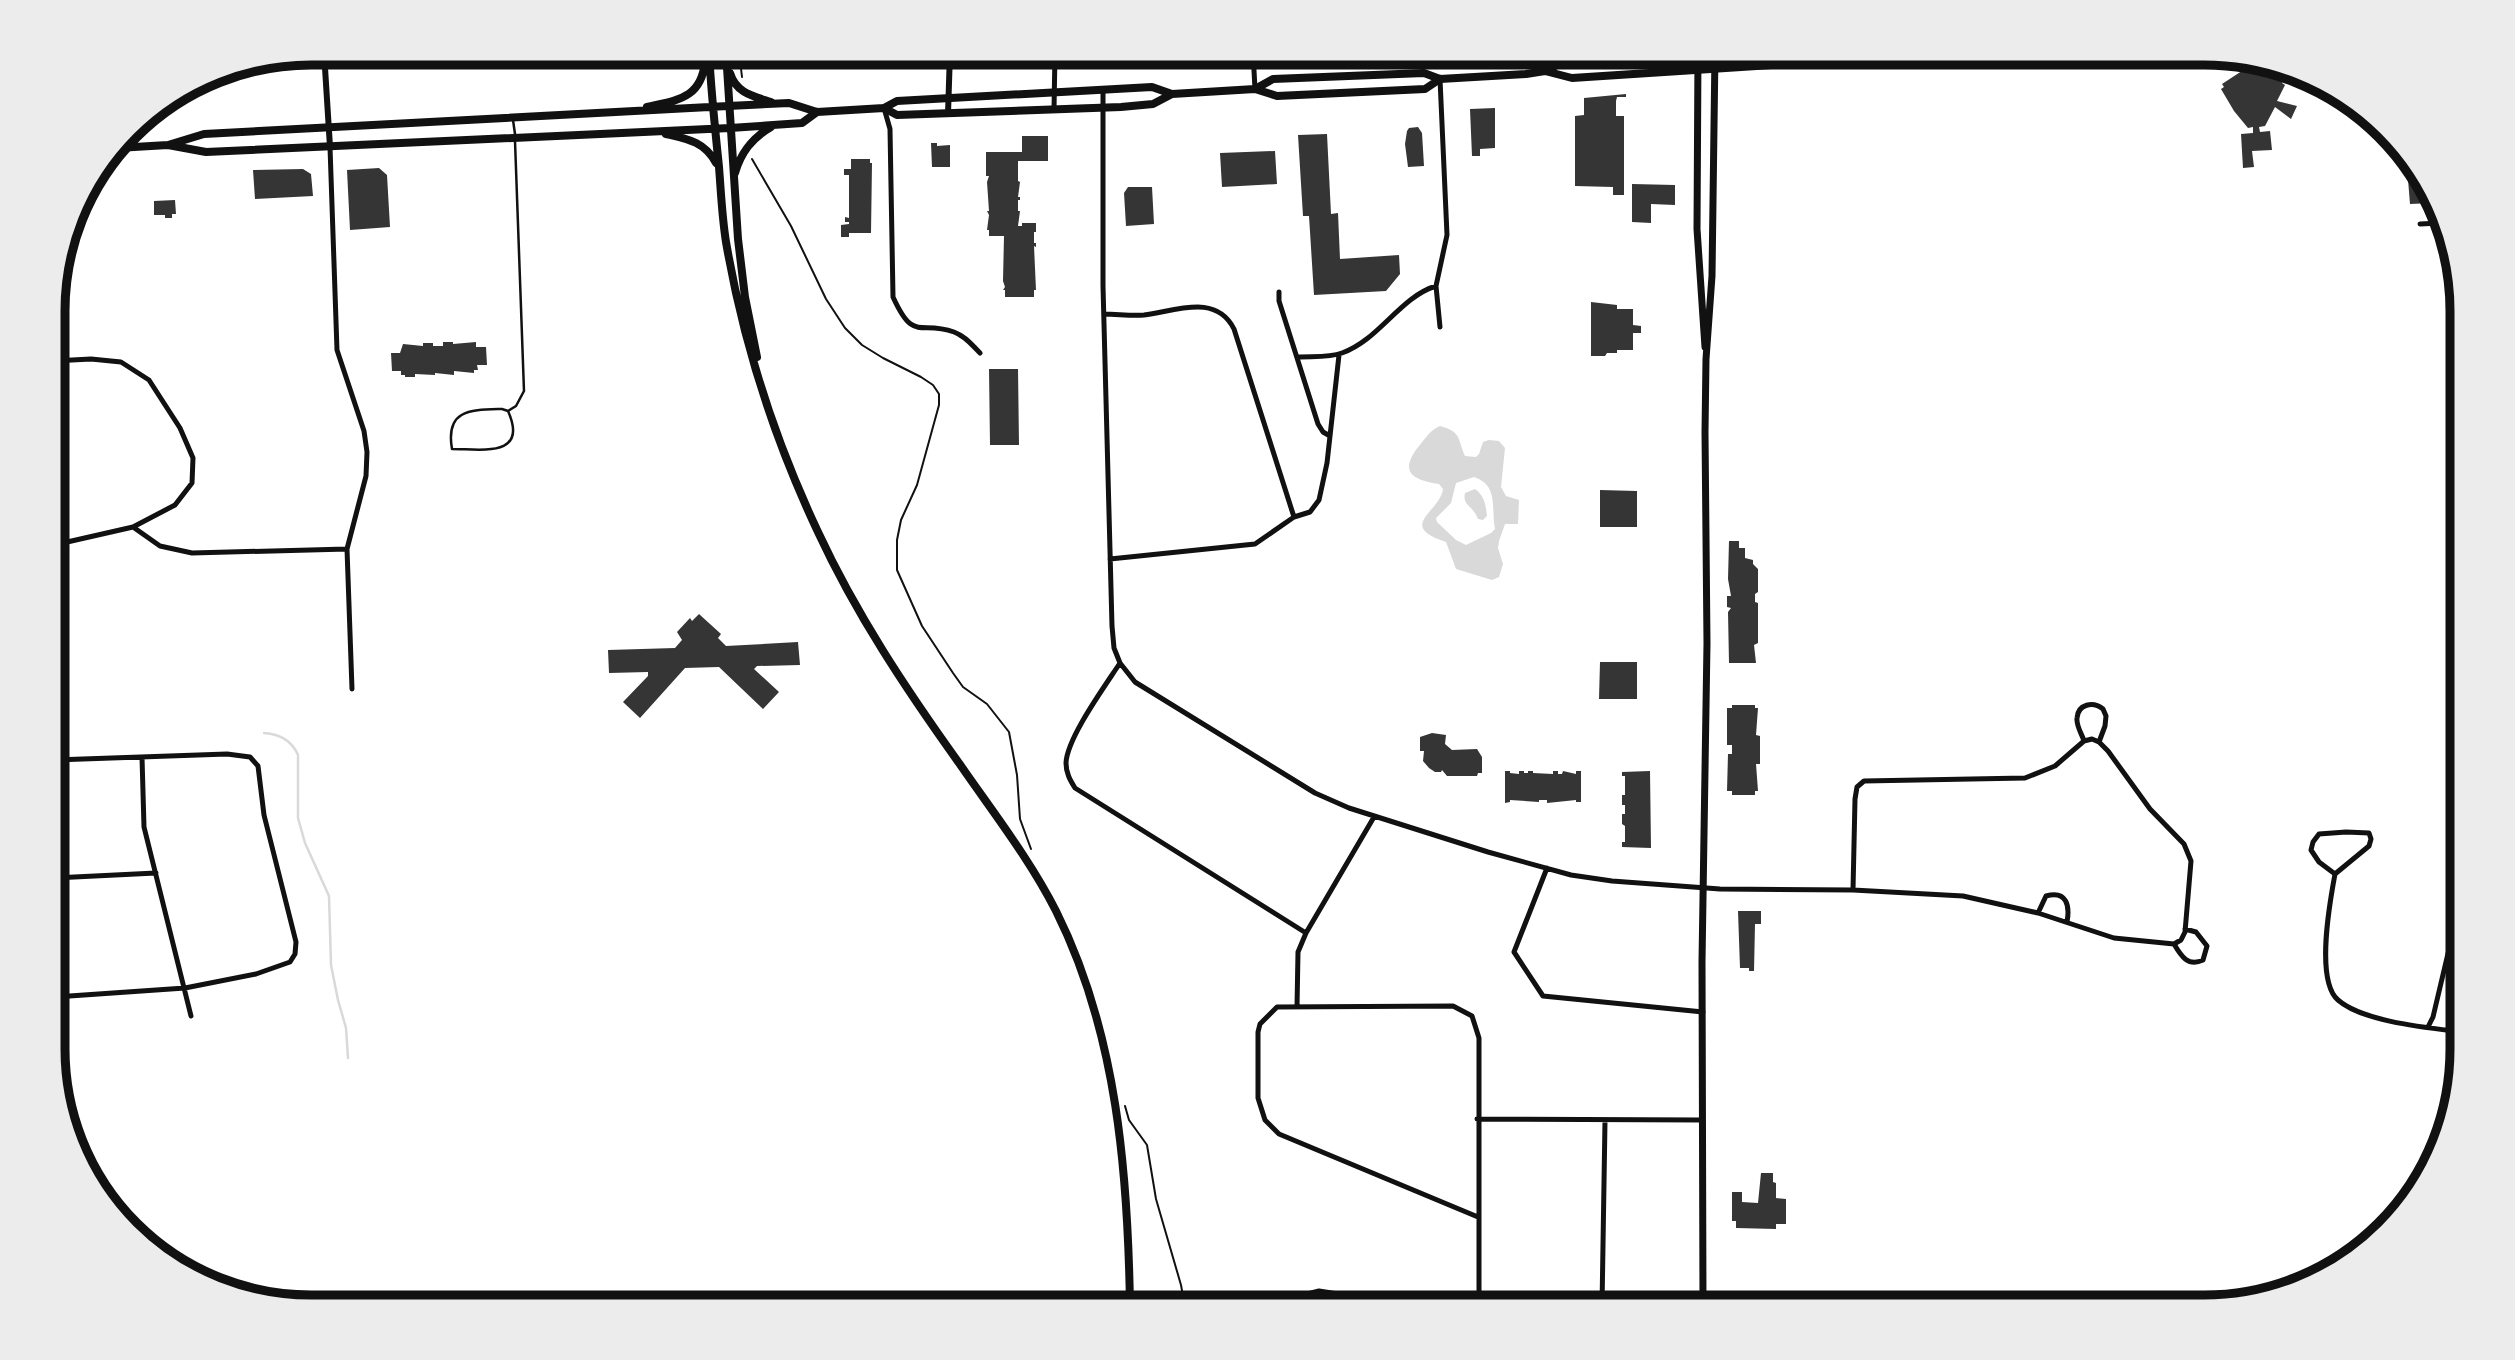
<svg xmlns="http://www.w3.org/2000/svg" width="2515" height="1360" font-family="'Open Sans',sans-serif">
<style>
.water{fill:#d9d9d9;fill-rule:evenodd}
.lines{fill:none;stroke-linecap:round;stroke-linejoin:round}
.stream{stroke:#d9d9d9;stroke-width:2.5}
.building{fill:#353535}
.path{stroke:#111;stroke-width:2}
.service{stroke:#111;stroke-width:2.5}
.minor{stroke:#111;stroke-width:5}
.tertiary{stroke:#111;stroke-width:6}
.secondary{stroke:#111;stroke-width:7}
.primary{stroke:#111;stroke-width:8}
.rim{fill:none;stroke:#111;stroke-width:9}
</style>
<rect width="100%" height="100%" fill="#fff"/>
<path class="water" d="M1440 426C1462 432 1457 438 1465 456L1476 457 1479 454 1483 442 1489 440 1499 441 1505 448 1501 487 1506 496 1519 500 1518 524H1505L1499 541 1498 548 1503 564 1499 577 1492 580 1456 569 1446 542C1396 526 1440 512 1443 489L1439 484C1411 480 1399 471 1419 446 1426 438 1430 430 1440 426ZM1474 477C1499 485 1491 509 1495 529L1491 533 1466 545 1456 540 1437 522 1436 518 1451 503 1456 483Z
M1475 489C1484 495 1486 505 1487 516L1483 520 1478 519C1473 505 1462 506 1465 493Z"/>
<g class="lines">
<path class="stream" d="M264 733C280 734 292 741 298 755V818L305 843 329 896 331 965 338 1000 346 1028 348 1058"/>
</g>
<path class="building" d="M816 52H837V63L817 64Z
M896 52H908V65L897 66Z
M1068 52H1096V64L1072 61V58H1068Z
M2251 65 2283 80 2282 83 2285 85 2277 101 2297 106 2291 119 2275 107 2265 126 2259 127 2260 132 2270 131 2272 150 2252 151 2254 167 2243 168 2241 134 2253 133V127L2248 128 2234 111 2221 89 2224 87 2222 84Z
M1626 94V97H1617L1616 101V116H1624V195H1613V187L1575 186V116L1584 115V98Z
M1495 108V148L1480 149V156H1472L1470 109Z
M1418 127 1422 133 1424 166 1408 167 1405 144 1407 131 1409 128Z
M1327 134 1331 214 1338 213 1340 259 1399 255 1400 274 1386 291 1314 295 1309 216H1303L1298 135Z
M1022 136H1048V161H1018V181L1020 182 1018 197H1020V200H1018V211H1020L1018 226H1022V223H1036V232H1034V243H1036V247L1034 246 1036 290H1034V297H1005V290H1003L1005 287 1003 281 1004 236H989V230H987L989 215 987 211H989L987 182 989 176H986V152H1022Z
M931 143H937V146L950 145V167H932Z
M1275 151 1277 184 1222 187 1220 153Z
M2406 155 2419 167 2432 203 2410 204Z
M851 159H870V163H872L871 233H849V237H841V225L849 224V222H845V217L849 218V175H844V169H851Z
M379 168 387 175 390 227 350 230 347 170Z
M303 169 311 174 313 196 255 199 253 170Z
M1632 184 1675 185V205L1651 204V223L1632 222Z
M1128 187H1152L1154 224 1126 226 1124 193Z
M175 200 176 214H172V218H165V215H154V201Z
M1591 302 1617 305V309H1633V325L1641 326V333H1633V350H1617V353H1607L1605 356H1591Z
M443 342H453V344L476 342V347H486L487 365H477L478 370H474V373L454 371V375L435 373V375L415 374V377H405V375H401V371H392L391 353H400L403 344 423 346V343H433V346H443Z
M989 369H1018L1019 445H990Z
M1600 490 1637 491V527H1600Z
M1729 541H1739V548H1745V558L1753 560V564L1758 569V592L1755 594V602L1758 603V643L1754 645 1756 663H1729L1728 612 1731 608 1727 607V596H1731L1728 579Z
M699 614 721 634 718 638 726 646 798 642 800 665 757 666 754 669 779 692 763 709 719 667 685 668 640 718 623 702 648 676V672L609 673 608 650 675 648 682 640 677 632 690 618 692 621Z
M1600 662H1637V699H1599Z
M1732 705H1755V708H1758L1756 735 1760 736V764H1756L1758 791H1755V795H1732V791H1727L1728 754H1732V745H1727V708H1732Z
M1432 733 1446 735 1445 744 1452 750 1477 749 1482 757V773H1478L1477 776H1447L1442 770 1441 772H1435L1429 768 1423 761 1424 751H1420V737Z
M1505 771H1510V773L1519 774V771H1524V773H1528V771H1533V773L1553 774V771H1558V774H1562L1563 771 1576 774V771H1581V802H1576V800L1547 803V800H1539V802L1510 800V802L1505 803Z
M1650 771 1651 848 1622 847V842H1625V826L1622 824V814H1625V805H1622V795H1625V776H1622V772Z
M1738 911H1761V924H1755L1754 971H1749V968H1740Z
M1761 1173H1773V1182L1776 1183V1198L1786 1199V1224H1776V1229L1736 1228V1221H1732V1192H1742V1202L1758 1203Z"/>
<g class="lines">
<path class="path" d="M739 52 742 77
M752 159 791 226 826 299 845 328 862 345 883 358 921 377 933 385 939 394V405L917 485 901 520 897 540V570L922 626 953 673 963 687 987 704 1009 732 1017 775 1020 819 1031 849
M1125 1106 1129 1120 1147 1145 1156 1199 1181 1285 1185 1307"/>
<path class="service" d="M513 120 515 134
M502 409 508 411C529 458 481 449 452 449 445 409 471 410 502 409Z
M508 411 516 406 524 391 515 141"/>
<path class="minor" d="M1253 52 1255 89
M1440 79 1447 235 1436 286 1440 327
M1103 90V286L1112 626 1114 648 1120 663 1135 682 1315 793 1349 808 1488 852 1571 875 1612 881 1720 889 1853 890 1963 896 2038 913 2114 938 2174 944 2181 940 2185 932 2191 861 2184 844 2150 809 2108 751 2099 742 2092 739 2084 741 2055 766 2025 778 1864 781 1857 787 1855 799 1853 890
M884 108 890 129 893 297C914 343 919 320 954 332 965 336 972 345 980 353
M1054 110 1055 52
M330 147 337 350 364 431 367 452 366 476 347 549 352 689
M2420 224 2440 223
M1279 292V301L1318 424 1323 432 1330 436
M1104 314C1117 314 1131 316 1144 315 1176 311 1216 293 1234 329L1294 517
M1298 357C1312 356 1329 358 1342 353 1379 340 1400 297 1436 286
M53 361 91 359 121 362 149 380 180 428 193 458 192 483 175 505 133 527 54 545
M133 527 160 546 192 553 347 549
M1110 559 1255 544 1294 517 1310 512 1319 500 1327 463 1339 355
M1120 663C1105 686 1067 738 1066 763 1066 773 1070 780 1075 788L1306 933
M2084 741C2082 734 2076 726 2077 718 2078 704 2093 701 2103 709L2106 716 2105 726 2099 742
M142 757 144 827 191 1016
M54 760 227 754 250 757 258 766 264 815 296 942 295 954 290 962 256 974 185 988 55 997
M1547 868 1514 952 1543 996 1703 1012
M2335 874 2319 862 2311 850 2313 842 2319 834 2346 832 2369 833 2371 839 2369 846 2335 874C2330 901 2315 980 2338 1000 2363 1022 2430 1028 2462 1032
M54 878 156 873
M2038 913 2046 896C2067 890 2070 906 2067 922
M2174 944C2181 956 2188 967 2203 960L2207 946 2196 932 2185 929
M1297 1007 1298 952 1306 933 1374 817
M2428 1027 2433 1017 2450 945
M1477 1119 1702 1120
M107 1202 108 1203
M1478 1217 1279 1134 1265 1120 1258 1098V1032L1260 1024 1277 1007 1453 1006 1472 1016 1479 1038V1307
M1256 1307 1319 1291 1338 1294 1352 1307
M1602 1307 1605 1121"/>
<path class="tertiary" d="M324 52 330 147
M948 114 950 52"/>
<path class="secondary" d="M1698 52 1697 229 1705 347
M1703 1307 1702 962 1707 643 1705 432 1706 359 1712 276 1715 52"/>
<path class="primary" d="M709 52C711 91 715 129 719 167 721 192 722 217 726 242 743 341 775 441 818 532 856 614 906 689 959 763 992 811 1029 858 1056 911 1117 1033 1128 1173 1130 1307
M726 52 738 239 745 297 757 357
M1545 71 1572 78 1788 64 1872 54 1912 52
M730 73C736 93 753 96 771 102
M1255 89 1273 79 1424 73 1440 79 1526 74 1545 71 1565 61 1708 52
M647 107C677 100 701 99 705 62
M884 108 897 115 1121 107 1153 104 1172 94 1255 89 1277 96 1425 89 1440 79
M666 134C688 139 705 142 716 163
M168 145 204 134 728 106 789 103 817 112 884 108 897 101 1152 87 1172 94
M117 148 168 145 206 152 730 128 802 123 817 112
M735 173C741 152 752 138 771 127"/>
</g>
<path d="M0 0H2515V1360H0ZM311 65H2204A246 246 0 0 1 2450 311V1049A246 246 0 0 1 2204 1295H311A246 246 0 0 1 65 1049V311A246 246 0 0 1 311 65Z" fill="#ececec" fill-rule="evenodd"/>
<path class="rim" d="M311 65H2204A246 246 0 0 1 2450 311V1049A246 246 0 0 1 2204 1295H311A246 246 0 0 1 65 1049V311A246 246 0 0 1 311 65Z"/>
</svg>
